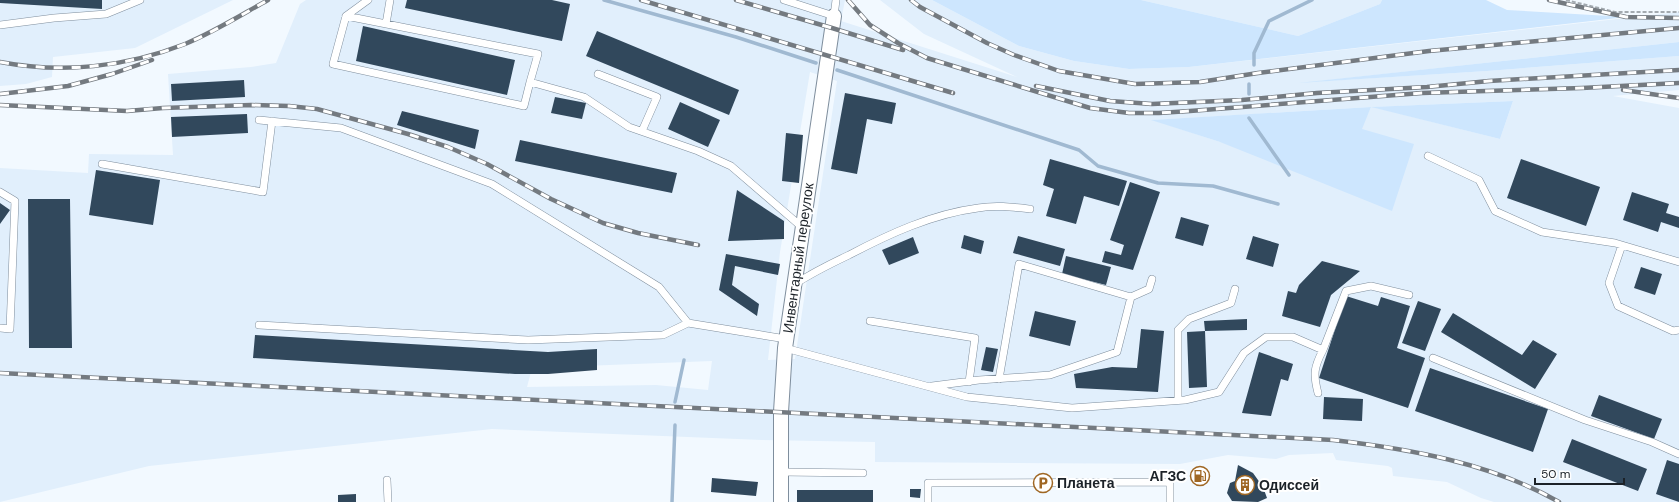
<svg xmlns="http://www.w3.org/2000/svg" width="1679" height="502" font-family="'DM Sans',sans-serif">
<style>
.built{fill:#e1effc;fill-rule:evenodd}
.green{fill:#cde6fe}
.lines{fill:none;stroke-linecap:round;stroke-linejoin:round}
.stream{stroke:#a0b9d1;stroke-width:3.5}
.building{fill:#31485c}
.service-casing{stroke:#7f8e9d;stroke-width:8}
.minor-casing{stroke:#7f8e9d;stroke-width:16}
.path{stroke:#a3aab0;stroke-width:2;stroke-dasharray:4 2;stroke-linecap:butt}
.service{stroke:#fff;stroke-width:7}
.minor{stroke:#fff;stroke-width:14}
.rail-casing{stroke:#747a80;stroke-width:4.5}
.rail{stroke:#fff;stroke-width:3;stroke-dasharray:9;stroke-linecap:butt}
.labels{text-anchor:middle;stroke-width:4;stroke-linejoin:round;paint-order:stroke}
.street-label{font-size:14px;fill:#1c2228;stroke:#fff}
.poi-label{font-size:14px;font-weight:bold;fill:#1c2228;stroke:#fff;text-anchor:start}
</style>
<rect width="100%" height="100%" fill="#f2f9ff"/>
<path class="built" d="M0 0H233L135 48 53 57 52 77 26 84 0 86Z
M306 0H845L841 21 1017 77 924 34 880 0H932L1019 46 1074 61 1129 69 1189 67 1679 12V42L1310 82 1487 71 1679 56V90L1613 96 1679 108V502H1494L1481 498 1447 482 1393 476 1392 468 1388 466 1336 460 1333 453 1289 455 1276 459 1228 455 1180 464 875 462V442L762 440 492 429 149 466 0 502V168L88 173 89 154 173 155 168 74 251 67 276 63 300 4ZM810 72 837 81 795 359 768 360 780 252ZM1513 101 1500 139 1373 107ZM1371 107 1361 129 1220 142 1153 120ZM712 361 708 390 656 385 527 387 532 368Z
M1141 0H1382L1380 4 1298 36Z"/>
<path class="green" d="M932 0H1141L1298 36 1380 4 1382 0H1486L1507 10 1626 17 1189 67 1129 69 1074 61 1019 46Z
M1679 42V56L1487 71 1298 83Z
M1513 101 1500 139 1371 107 1362 129 1414 144 1392 211 1220 142 1151 120 1371 107Z"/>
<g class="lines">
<path class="stream" d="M604 0 736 37 816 63
M1254 65V53L1269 21 1312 0
M837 70 1079 150 1098 166 1158 183 1213 186 1278 204
M1249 94V84
M1249 118 1289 175
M675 402 684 360
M672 502 675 425"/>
</g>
<path class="building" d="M0 0H102V9L0 3Z
M407 0H552L570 4 562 41 405 8Z
M363 26 515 60 507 95 356 61Z
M597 31 739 90 729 115 586 56Z
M244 80 245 97 172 101 171 84Z
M845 93 896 103 892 124 867 119 857 174 831 169Z
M555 97 586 103 582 119 551 113Z
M680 102 720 120 708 147 668 129Z
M402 111 479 130 475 149 397 125Z
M247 114 248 133 172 137 171 117Z
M786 133 803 135 799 183 782 181Z
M520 140 677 173 672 193 515 161Z
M1050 159 1127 181 1119 206 1084 196 1076 224 1046 216 1054 189 1043 185Z
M1521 159 1600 187 1586 226 1507 198Z
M96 170 160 180 153 225 89 215Z
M1130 182 1160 192 1133 270 1102 262 1105 251 1121 255 1124 245 1110 240Z
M737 190 784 221V239L728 241Z
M1632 192 1669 204 1666 213 1679 217V228L1661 222 1658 232 1623 220Z
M28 199H70L72 348H29Z
M0 203 10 210 0 224Z
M1181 217 1209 225 1203 246 1175 238Z
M964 235 984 241 981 254 961 248Z
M1018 236 1065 249 1060 266 1013 253Z
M1253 236 1279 244 1273 267 1246 259Z
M913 237 919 253 889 265 882 250Z
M726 254 780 264 778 275 735 266 732 285 759 304 757 316 719 290Z
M1066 256 1111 267 1106 285 1062 274Z
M1322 261 1360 271 1331 295 1320 327 1282 316 1288 291 1296 293 1299 285Z
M1641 267 1662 274 1655 295 1634 288Z
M1346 296 1378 306 1381 297 1410 306 1397 348 1425 358 1408 408 1319 378Z
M1418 301 1441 309 1425 351 1402 343Z
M1035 311 1076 321 1070 346 1029 336Z
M1453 313 1522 355 1533 340 1557 354 1535 389 1441 332Z
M1247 319V330L1205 331 1204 321Z
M1141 329 1164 331 1158 392 1076 388 1074 374 1112 367 1137 368Z
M1205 331 1207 387 1189 388 1187 332Z
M255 335 548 352 597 349V370L548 374H515L253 358Z
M986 347 998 349 993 372 981 370Z
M1259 352 1293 364 1288 381 1281 379 1271 416 1242 413Z
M1430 368 1548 409 1533 452 1415 411Z
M1599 395 1662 419 1654 439 1591 416Z
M1324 397 1363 399 1362 421 1323 419Z
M1572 439 1647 469 1638 491 1563 462Z
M1667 460 1679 464V502L1656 494Z
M1238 465 1253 473 1263 487 1267 498 1258 502 1232 501 1227 493 1230 483 1235 481Z
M712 478 758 482 756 496 711 492Z
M910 489H921L920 498 910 497Z
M797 490H873V502H797Z
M356 494V502H338V495Z"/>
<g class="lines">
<g class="service-casing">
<path id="service" d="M784 0 834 16 836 0
M346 16 368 0
M386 24 390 0
M0 25 54 18 106 14 140 0
M598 74 657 97 642 131
M530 82 524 106 333 64 346 16 538 54 530 82 584 97 629 127 698 151 731 166 803 228
M259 120 341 128 492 184 659 287 688 323 786 339
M1428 156 1479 180 1495 211 1542 232 1615 243 1679 262
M102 164 263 192 272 121
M0 192 15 201 10 329 0 328
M1622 245 1609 283 1618 306 1673 331 1679 330
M795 284C812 273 830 264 849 255 889 234 932 214 978 208 995 205 1012 207 1030 209
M870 321 975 338 969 382
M259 325 528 340 663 335 688 323
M785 348 967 397 1072 408 1185 400 1219 392 1244 353 1266 337H1293L1323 350 1346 291 1371 286 1409 295
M1433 358 1585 420 1652 442 1679 454
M999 379 1019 264 1131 297
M932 386 979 380 1050 375 1117 352 1131 297 1149 289 1152 279
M1318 393C1313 374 1314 367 1323 350
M1178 400V330L1189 319 1231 303 1235 289
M781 472 863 473
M387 480 388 502
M928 502V483L1170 482V502"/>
</g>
<g class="minor-casing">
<path id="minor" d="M781 502V412L785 348 834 16"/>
</g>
<path class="path" d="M1566 0 1615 12H1679"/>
<use href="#service" class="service"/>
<use href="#minor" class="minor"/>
<g class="rail-casing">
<path id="rail" d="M641 0 953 93
M736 0 832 28 903 50
M848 0 870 25 898 43 927 58 1090 108 1129 113H1159L1190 111 1422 93 1582 88 1679 83
M911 0 920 7 987 43 1014 55 1059 71 1135 84 1200 82 1258 73 1429 51 1679 28
M1549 0 1626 17 1679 18
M0 62C62 74 126 67 185 44 214 32 241 15 268 0
M1036 86 1110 101 1152 104 1242 100 1317 93 1427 87 1489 81 1679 70
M1623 90 1679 98
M0 94 68 86 112 74 152 60
M0 105 127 111 163 108 251 105 289 106 317 109 408 134 448 147 487 164 551 199 603 223 638 233 698 245
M0 373 1333 440C1410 449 1491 463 1559 502"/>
</g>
<use href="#rail" class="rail"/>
</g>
<defs>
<g id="fuel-ring" transform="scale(1)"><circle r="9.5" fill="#fff" stroke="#9f6724" stroke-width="1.5"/><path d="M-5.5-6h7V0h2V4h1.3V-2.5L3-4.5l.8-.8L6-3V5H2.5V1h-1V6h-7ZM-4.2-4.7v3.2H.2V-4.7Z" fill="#9f6724"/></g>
<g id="parking-ring" transform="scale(1)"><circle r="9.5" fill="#fff" stroke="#9f6724" stroke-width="1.5"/><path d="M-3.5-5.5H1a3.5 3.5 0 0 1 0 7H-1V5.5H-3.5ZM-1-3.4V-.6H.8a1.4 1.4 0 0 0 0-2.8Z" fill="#9f6724"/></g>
<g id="building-ring" transform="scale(1)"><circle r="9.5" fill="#fff" stroke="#9f6724" stroke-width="1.5"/><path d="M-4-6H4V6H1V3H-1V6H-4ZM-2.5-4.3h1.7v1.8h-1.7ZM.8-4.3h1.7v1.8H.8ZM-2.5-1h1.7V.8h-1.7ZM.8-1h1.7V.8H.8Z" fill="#9f6724"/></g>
</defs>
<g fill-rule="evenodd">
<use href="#fuel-ring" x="1200" y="476"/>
<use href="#parking-ring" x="1043" y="483"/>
<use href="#building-ring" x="1245" y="485"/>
</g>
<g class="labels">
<g class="street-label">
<text transform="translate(798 258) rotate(-82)" y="5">Инвентарный переулок</text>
</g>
<g class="poi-label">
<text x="1186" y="481" text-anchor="end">АГЗС</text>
<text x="1057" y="488">Планета</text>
<text x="1259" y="490">Одиссей</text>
</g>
</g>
<path d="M1535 478v6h89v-6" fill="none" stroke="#1c2228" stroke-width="2"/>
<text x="1541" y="478" font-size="12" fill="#1c2228" stroke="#ffffff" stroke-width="3" paint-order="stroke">50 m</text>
</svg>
